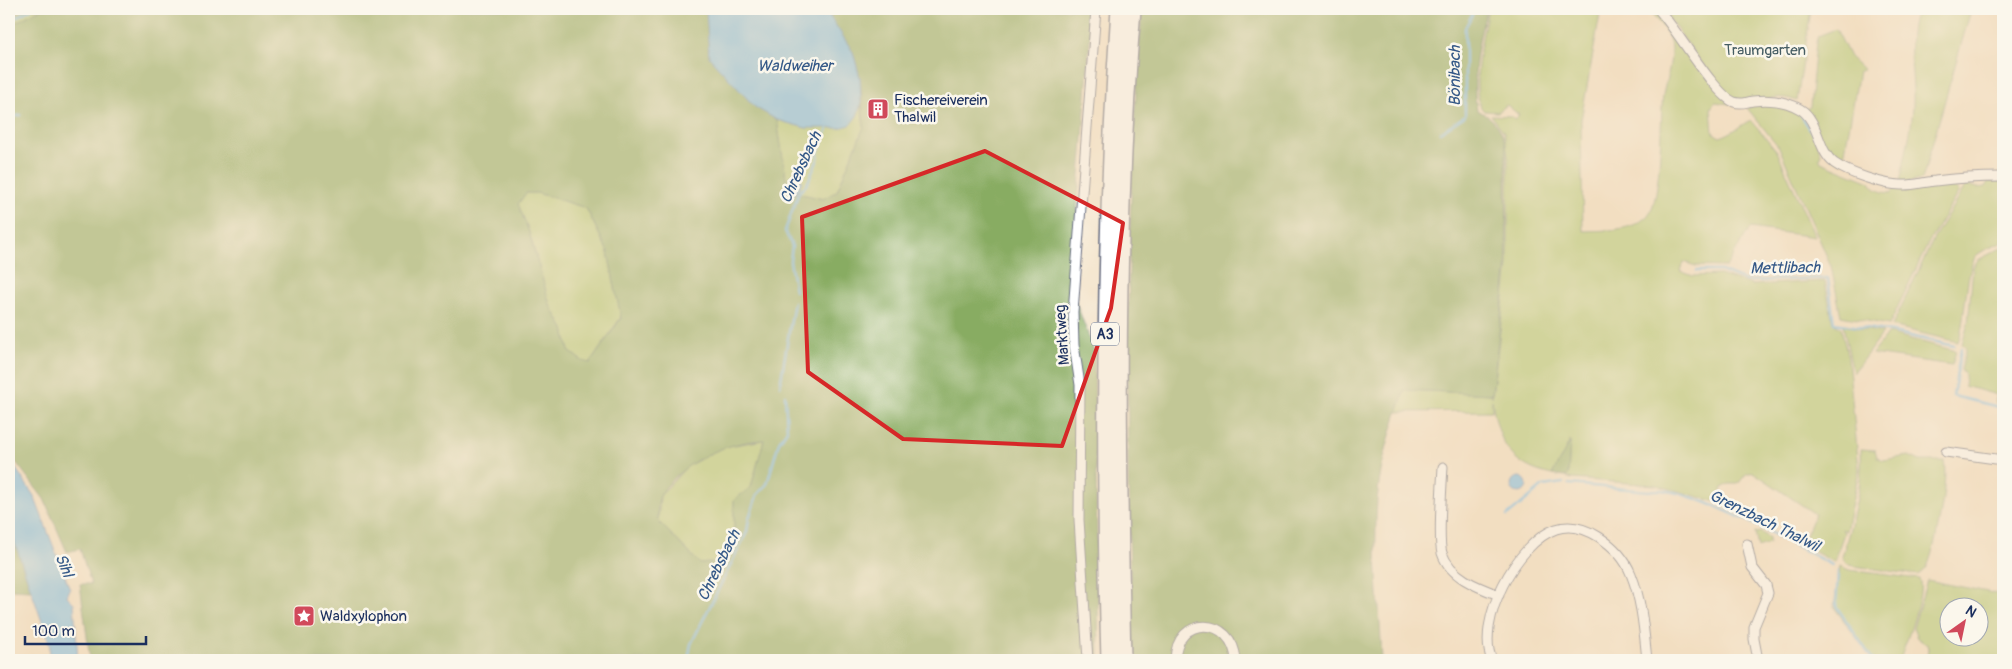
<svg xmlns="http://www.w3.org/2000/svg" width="2012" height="669" font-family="Pangolin,sans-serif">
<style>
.green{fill:#abc870;stroke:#637c67;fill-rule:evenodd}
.forest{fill:#88ac62;stroke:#526e60;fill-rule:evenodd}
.water{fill:#6fb9e8;stroke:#4574a3}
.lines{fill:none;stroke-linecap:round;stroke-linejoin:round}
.stream{stroke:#6fb9e8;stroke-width:2.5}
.minor-casing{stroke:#666c81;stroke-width:11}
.motorway-casing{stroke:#666c81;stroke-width:18}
.minor{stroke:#fff;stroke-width:9}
.motorway{stroke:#fff;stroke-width:15}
.marked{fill:none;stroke:#d62828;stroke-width:4;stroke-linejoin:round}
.labels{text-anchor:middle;stroke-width:5;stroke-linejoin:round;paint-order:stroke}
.shield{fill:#fbf7ec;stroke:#5e6b89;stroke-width:1}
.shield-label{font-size:14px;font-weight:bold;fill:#1b2f5e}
.park-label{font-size:15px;fill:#465d63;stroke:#fbf7ec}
.poi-label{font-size:15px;fill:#1b2f5e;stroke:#fbf7ec;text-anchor:start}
.street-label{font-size:15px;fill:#1b2f5e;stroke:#fbf7ec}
.water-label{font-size:16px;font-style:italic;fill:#345887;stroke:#fbf7ec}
</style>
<rect width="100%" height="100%" fill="#fbf7ec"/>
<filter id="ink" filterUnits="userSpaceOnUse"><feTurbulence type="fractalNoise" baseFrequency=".02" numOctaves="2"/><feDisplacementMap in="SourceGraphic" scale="10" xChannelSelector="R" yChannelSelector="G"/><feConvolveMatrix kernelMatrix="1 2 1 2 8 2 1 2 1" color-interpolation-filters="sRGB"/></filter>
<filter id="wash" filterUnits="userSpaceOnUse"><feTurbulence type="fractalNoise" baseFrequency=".0096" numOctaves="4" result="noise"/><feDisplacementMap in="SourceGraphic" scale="20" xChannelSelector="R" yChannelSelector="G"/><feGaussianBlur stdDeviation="1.12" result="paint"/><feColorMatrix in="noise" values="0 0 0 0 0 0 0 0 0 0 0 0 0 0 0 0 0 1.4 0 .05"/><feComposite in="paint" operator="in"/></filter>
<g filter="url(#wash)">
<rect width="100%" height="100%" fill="#f2dec1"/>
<path class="green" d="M25 9H41L9 26V18Z
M1488 9H1601L1581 120 1583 231C1604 230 1633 232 1648 215 1662 200 1660 121 1663 95 1666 79 1674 59 1670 42 1667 28 1655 18 1645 9H1654L1730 104 1715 102 1711 108 1713 133 1720 137C1733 133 1740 125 1751 120L1777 151 1815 237 1750 228 1726 267 1696 266 1683 262 1680 271 1693 276 1719 275 1752 285 1825 281 1833 323 1841 328 1848 358 1859 470 1846 531 1842 529 1844 533 1834 562 1802 545 1815 514 1753 472 1746 474 1738 484H1729L1722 488 1717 502 1656 485 1572 479 1565 477 1568 475 1570 442 1552 475C1509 466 1498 441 1492 400V411L1397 412 1405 390 1492 394V397L1508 265V157L1504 132 1491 115 1510 116 1516 119 1519 115 1507 105 1498 112 1484 111C1468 97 1484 28 1488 9Z
M1662 9H1811L1797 101C1766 89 1751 114 1721 90Z
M1917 9H1976L1971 10 1922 180 1900 183C1904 158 1912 131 1913 106 1915 76 1904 36 1917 9Z
M1836 29 1850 57 1864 70 1859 71 1843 163 1833 158 1804 110 1810 107 1816 42 1818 36Z
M1753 102C1800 105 1804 112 1821 154L1819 158 1821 162 1870 182C1874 191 1882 192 1891 193L1895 187 1949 182 1959 191 1929 242 1889 325 1841 316 1831 266 1779 147 1747 108Z
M861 104 864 127 837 191 824 199 788 191 777 120 806 128 857 116Z
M2003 181V242C1995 246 1985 249 1978 254 1965 264 1966 322 1958 342L1892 326 1936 234 1966 185 1978 188 1985 187 1988 182Z
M526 193H537L586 208 608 252 621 317 590 363 582 361 569 351 564 329 550 305 528 229 518 204Z
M2003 247V404L1995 402 1997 395 1964 386 1965 375 1961 370 1966 348 1962 344 1968 324 1973 267 1978 260Z
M1843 325 1883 333 1853 373Z
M1888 333 1956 351 1952 365 1872 354Z
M764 440 751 488 734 500V542L717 562 700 564 658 521 660 496 686 467 723 447Z
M1861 449 1875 450 1877 457 1883 460 1909 456 1920 461H1944C1948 483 1936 547 1927 567 1925 571 1921 573 1918 575L1854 566 1846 563 1842 557C1852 521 1863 486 1861 449Z
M1761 532 1769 538V543L1758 547 1755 533Z
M1840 566 1849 570 1919 579C1926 593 1905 644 1900 660H1873L1834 607Z
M1927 580 2003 595V660H1926L1929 646 1917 638 1913 628ZM1950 606H1980V636H1950Z"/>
<path class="forest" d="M41 9H706L710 57 755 107 777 120 788 191 823 199 837 191 864 127 860 78 853 52 825 9H1092L1082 153 1070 286 1094 351 1099 660H90L80 584H91L80 549 67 552 44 499 9 453V26ZM526 193H537L586 208 608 252 621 318 590 363 582 361 569 351 564 329 550 305 528 229 518 204ZM764 440 751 487 734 500V542L717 562 700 564 658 521C658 513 657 500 661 494 683 461 725 442 764 440Z
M1142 9H1487C1478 39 1471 78 1477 110 1494 118 1502 128 1506 146L1507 264 1492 394 1405 390C1392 426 1380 463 1377 501 1373 553 1380 608 1382 660H1132C1126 443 1124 225 1142 9Z
M1570 441 1568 475 1565 477 1552 475Z
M9 527 12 532 31 590 9 589Z"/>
<path class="water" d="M706 9H825L853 52 860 78 861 104 857 116 850 125 839 128H806L777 120 755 107 709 57Z
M795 174 802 181 797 192 791 195 789 177Z
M9 458 34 496 70 589 67 596 74 603 78 660H49L50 645 9 526Z
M1511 485a8 8 0 1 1 16 0a8 8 0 1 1-16 0Z"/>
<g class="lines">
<path class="stream" d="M9 21 31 9
M9 85 13 84
M1801 115 1813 134
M9 118 21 115
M1440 132 1465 116V28L1475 9
M1697 271H1721L1746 281 1828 278 1834 323 1893 332 1954 346
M795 291 790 261 792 246 785 231 799 192 807 184 818 159V152L829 126
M1961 349 1953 396 2003 408
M780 386 794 302
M1569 484 1649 491C1683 481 1797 547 1832 565
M1507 516 1543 486 1563 483
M1838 571 1836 606 1873 660
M688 660 691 644 747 532 749 518 757 495 767 484 779 442 787 430 785 395"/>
</g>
</g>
<g filter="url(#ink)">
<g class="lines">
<g class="minor-casing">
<path id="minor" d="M1658 9C1676 28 1715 95 1734 102 1742 105 1745 102 1753 101 1769 99 1786 101 1800 109 1819 120 1817 150 1834 163 1848 173 1884 185 1901 185 1912 186 1924 182 1935 181 1958 178 1980 177 2003 177
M1946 452 2003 460
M1443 467C1442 483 1438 541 1442 553 1450 577 1477 587 1499 595
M1747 544 1752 567 1766 585 1768 593 1754 627V639L1758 660
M1088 660 1079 520 1080 385 1074 345 1073 312 1096 9
M1175 660C1176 614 1233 616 1236 660
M1492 660C1475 622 1517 542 1556 529 1571 524 1586 529 1599 537 1613 546 1625 559 1631 574 1642 601 1644 631 1647 660"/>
</g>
<g class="motorway-casing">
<path id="motorway" d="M1109 660C1103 443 1104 226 1119 9
M1123 660C1118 443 1115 226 1133 9"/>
</g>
<use href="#minor" class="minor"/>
<use href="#motorway" class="motorway"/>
</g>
</g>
<path d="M0 0H2012V669H0ZM985 151 1123 223 1111 308 1062 446 903 439 808 372 802 217Z" fill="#f2dec1" fill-opacity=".55" fill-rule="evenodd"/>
<path class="marked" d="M985 151 1123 223 1111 308 1062 446 903 439 808 372 802 217Z"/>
<defs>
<g id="building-square" transform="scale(1.125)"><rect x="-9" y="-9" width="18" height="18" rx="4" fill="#d1495b" stroke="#fbf7ec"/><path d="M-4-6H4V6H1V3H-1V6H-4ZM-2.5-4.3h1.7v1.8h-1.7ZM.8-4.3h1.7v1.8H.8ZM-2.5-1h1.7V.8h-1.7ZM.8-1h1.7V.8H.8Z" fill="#fff"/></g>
<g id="sight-square" transform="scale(1.125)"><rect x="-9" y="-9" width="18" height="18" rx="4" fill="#d1495b" stroke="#fbf7ec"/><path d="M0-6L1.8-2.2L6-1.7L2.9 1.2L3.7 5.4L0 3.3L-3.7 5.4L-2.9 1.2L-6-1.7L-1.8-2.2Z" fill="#fff"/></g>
</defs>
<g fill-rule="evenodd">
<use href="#building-square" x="878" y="109"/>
<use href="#sight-square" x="304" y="616"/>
</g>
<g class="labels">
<rect class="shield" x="1091" y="322.5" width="28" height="23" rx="4"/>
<g class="shield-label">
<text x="1105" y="339">A3</text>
</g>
<g class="park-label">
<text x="1765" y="55">Traumgarten</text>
</g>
<g class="poi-label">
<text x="894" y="105">Fischereiverein<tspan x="894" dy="17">Thalwil</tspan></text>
<text x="320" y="621">Waldxylophon</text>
</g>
<g class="street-label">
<text transform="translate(1062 335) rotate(-94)" y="5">Marktweg</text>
</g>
<g class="water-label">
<text x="795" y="71">Waldweiher</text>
<text transform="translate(1454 76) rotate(-90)" y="6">Bönibach</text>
<text transform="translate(800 167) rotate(-65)" y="6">Chrebsbach</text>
<text transform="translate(1785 267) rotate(-1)" y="6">Mettlibach</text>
<text transform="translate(1765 520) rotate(26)" y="6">Grenzbach Thalwil</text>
<text transform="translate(65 565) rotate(67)" y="6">Sihl</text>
<text transform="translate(718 565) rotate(-64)" y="6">Chrebsbach</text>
</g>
</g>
<rect width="2012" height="669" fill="none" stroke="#fbf7ec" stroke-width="30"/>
<g transform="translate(1964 622) rotate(33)"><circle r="24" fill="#fbf7ec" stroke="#a1a7b3"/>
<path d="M0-4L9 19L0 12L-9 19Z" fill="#d1495b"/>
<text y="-8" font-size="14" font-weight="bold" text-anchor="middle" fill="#1b2f5e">N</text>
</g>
<path d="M25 636v8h121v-8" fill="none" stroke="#1b2f5e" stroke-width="2.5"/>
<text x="32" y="636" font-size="15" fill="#1b2f5e" stroke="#fbf7ec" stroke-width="4" paint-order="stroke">100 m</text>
</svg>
